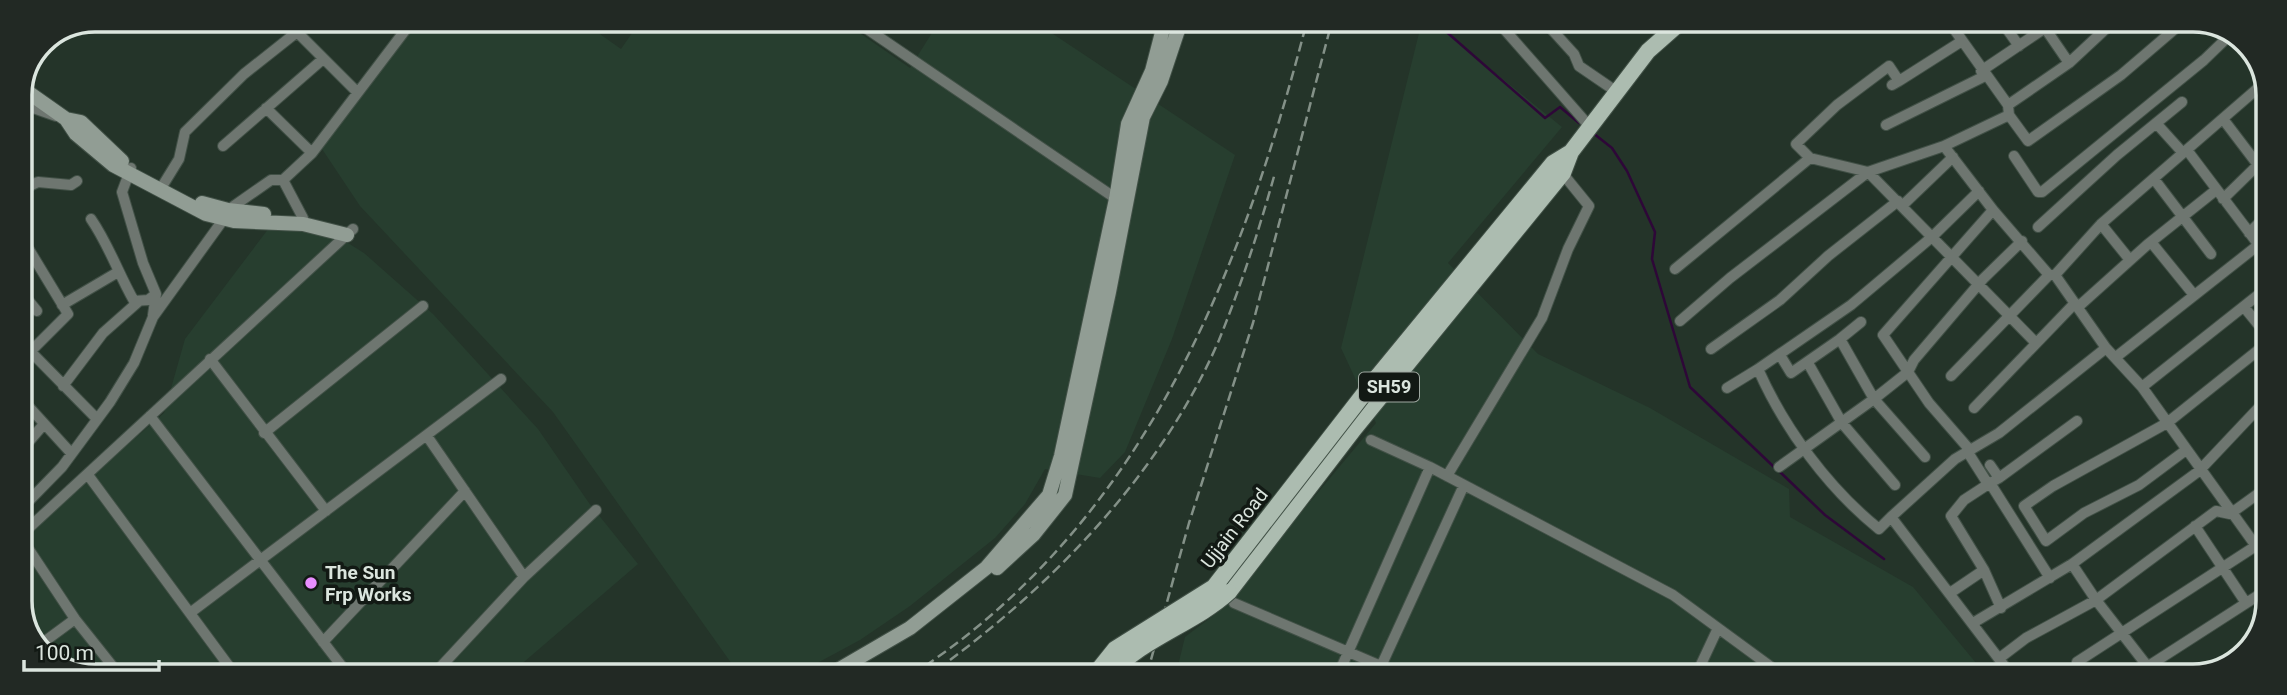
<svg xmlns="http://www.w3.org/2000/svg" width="2287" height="695" font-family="Roboto,sans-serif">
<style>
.built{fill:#273e2f}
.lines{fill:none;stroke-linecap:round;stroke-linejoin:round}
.stream{stroke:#2e0738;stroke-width:2.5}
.street-casing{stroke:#415046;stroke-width:12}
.secondary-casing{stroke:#415046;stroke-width:16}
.primary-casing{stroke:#415046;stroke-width:18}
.street{stroke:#6e7670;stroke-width:10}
.secondary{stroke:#919d94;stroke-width:14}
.primary{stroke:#acbcb0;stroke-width:16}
.rail{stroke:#849188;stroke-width:2.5;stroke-dasharray:10 5;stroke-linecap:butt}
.primary-bridge-casing{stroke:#415046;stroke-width:18;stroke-linecap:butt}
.primary-bridge{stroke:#acbcb0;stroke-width:16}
.poi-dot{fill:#e88eff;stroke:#121914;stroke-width:2.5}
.labels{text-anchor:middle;stroke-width:7;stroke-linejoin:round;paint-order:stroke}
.shield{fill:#121914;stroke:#9fa8a1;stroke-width:2}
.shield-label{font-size:18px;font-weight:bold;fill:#dbe5de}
.street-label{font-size:19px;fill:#dbe5de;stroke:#121914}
.poi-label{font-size:19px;font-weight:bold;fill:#dbe5de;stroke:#121914;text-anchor:start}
.rim{fill:none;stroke:#dbe5de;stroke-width:3.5}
</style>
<rect width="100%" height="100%" fill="#243429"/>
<path class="built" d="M415 20H580L621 49 641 20H841L910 68 940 20H1032L1235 155 1172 339 1125 452 1100 478 1045 469 1025 504 995 538 910 606 860 640 797 674H739L553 412 360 206 322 149Z
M1422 21H1431L1562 127 1448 263 1538 354 1650 408 1789 489 1790 517 1913 587 1986 675 1176 674 1185 637 1218 612 1376 423 1341 348Z
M269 228 332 233 364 253 433 314 538 429 589 503 638 564 510 674 75 673 38 650 19 606V539L164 413 185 339Z"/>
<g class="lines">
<path class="stream" d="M1434 21 1545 118 1560 107 1579 123
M1593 133 1612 148 1627 171 1655 232 1652 259 1690 387 1774 467
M1779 471 1825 515 1884 559"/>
<g class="street-casing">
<path id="street" d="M854 20 1121 202
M1497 21 1591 128
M1544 21 1574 54 1579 66 1617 92
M2002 22 2019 46
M2210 22 2225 40
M2047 24 2045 28 2069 63
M1954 29 2008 105 2009 115 2028 141 2121 75 2183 22
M1981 71 2045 28
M1899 81 1962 41
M1892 85 1899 81 1889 66 1837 105 1796 144 1810 158 1868 172 1944 146 2009 115
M19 103 56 116
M2008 105 2069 63 2113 22
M266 108 312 153
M2223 119 2258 165
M2156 123 2183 153
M1886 125 1985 76
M223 146 323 59
M1944 146 1993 210 2049 275H2055L2106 348 2142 387 2256 546
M2187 150 2267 256
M2014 156 2038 192H2042L2204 60 2231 34
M131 168 122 192 143 263 156 294 153 315
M2154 179 2211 254
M283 180 303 218
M163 185 179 159 185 132 244 74 297 32 357 92
M19 191 38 182 71 185 77 181
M1979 191 1932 237 1851 305 1758 369C1784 428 1828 488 1879 529L1891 517 2012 676
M2223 199 2267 156
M1903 205 1953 157
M228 210 271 180H283L312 153 413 20
M91 219C109 245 118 273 134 301L148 300 156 294
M2101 224 2130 260
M2038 227 2117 155 2182 102
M19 233 68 314 19 363
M2249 233 2267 215
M2151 242 2194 295
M1675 269 1810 158
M2055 275 2101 224 2265 82
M19 289 37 311
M62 305 118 272
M2078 307 2147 245 2216 190
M2244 307 2266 334
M1680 321 1730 278 1868 172 2035 342
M1840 339 1861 322
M1711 349 1780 300 1828 256 1898 201
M31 352 97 419
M2116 357 2257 246
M210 359 326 511
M1808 363 1842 423 1895 485
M1951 376 2049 275
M63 386 103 333 138 302
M2142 387 2267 288
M1727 388 1758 369
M19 396 71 453
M1974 408 2075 303
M150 416 347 673
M264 433 423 306
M427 436 524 577
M1371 440 1430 467 1673 595 1782 675
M1969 449 1929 403 1883 335 1993 210
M2186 450 2139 485 2084 513 2046 541 2024 506 2053 486 2167 423 2266 344
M1967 451 1988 484
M19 453 44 424
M1925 457 1874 399 1908 372 1914 360 1983 279 2022 241
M2266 457 2261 449 2266 441
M1990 465 1999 478 2077 421
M1779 467 1874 399 1840 339 1791 373 1780 355
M88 475 234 673
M1447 476 1542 318 1568 249 1589 206 1559 169
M1999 478 1990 483 2050 578
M1990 483 1964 500 1951 516 1984 570 2001 608
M19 511 62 467 110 402 134 363 153 317 223 220
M1891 517 1955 459 1999 433 2106 348
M2195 526 2246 603
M20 536 75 619 118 673
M19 537 353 229
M2072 564 2096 600 2216 511 2230 514 2266 488
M1950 593 1984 570
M1234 603 1402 675
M190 613 501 379
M1973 623 2072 564 2199 471 2266 400
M323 642 465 491
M37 647 75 619
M2001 657 2026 638 2096 600 2155 676
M2077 662 2265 540
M434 674 524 577 596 510
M1338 675 1430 467
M1377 675 1464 485
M1696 675 1718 628
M2133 676 2265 591"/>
</g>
<g class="secondary-casing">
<path id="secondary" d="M22 88 66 119 76 134 113 165 206 214 234 221 303 224 347 235
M66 119 81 122 122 161
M202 203 228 210 264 214
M997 568 1034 534 1065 495 1109 292 1143 117 1161 81 1181 21
M831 674 910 628 986 568 1049 495 1061 456 1116 199 1128 124 1152 71 1165 21"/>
</g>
<g class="primary-casing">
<path id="primary" d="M1377 377 1553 163 1571 152
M1229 592 1355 428 1563 173 1571 152 1648 51 1682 21"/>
</g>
<use href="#street" class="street"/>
<use href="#secondary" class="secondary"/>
<use href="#primary" class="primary"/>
<path class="rail" d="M950 660C1060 578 1164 468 1219 340 1241 286 1259 230 1275 173
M913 674C1143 524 1241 276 1307 21
M1147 674 1189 523 1253 323 1332 21"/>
<g class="primary-bridge-casing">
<path id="primary-bridge" d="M1095 674 1115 649 1214 587 1377 377
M1112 674C1137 641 1196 623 1229 592"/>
</g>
<use href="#primary-bridge" class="primary-bridge"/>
</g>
<circle class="poi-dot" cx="311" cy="583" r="7"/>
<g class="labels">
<rect class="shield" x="1359" y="372.5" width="60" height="29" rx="5"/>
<g class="shield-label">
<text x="1389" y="393">SH59</text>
</g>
<g class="street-label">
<text transform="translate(1234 528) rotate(-52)" y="7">Ujjain Road</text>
</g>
<g class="poi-label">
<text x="325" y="579">The Sun<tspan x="325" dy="22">Frp Works</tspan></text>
</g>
</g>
<path d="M0 0H2287V695H0ZM95 32H2193A63 63 0 0 1 2256 95V601A63 63 0 0 1 2193 664H95A63 63 0 0 1 32 601V95A63 63 0 0 1 95 32Z" fill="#222924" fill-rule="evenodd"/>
<path class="rim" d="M95 32H2193A63 63 0 0 1 2256 95V601A63 63 0 0 1 2193 664H95A63 63 0 0 1 32 601V95A63 63 0 0 1 95 32Z"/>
<path d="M24 660v10h135v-10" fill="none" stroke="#dbe5de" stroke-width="3.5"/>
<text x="35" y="660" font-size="21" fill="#dbe5de" stroke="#121914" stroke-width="5" paint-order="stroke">100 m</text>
</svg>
